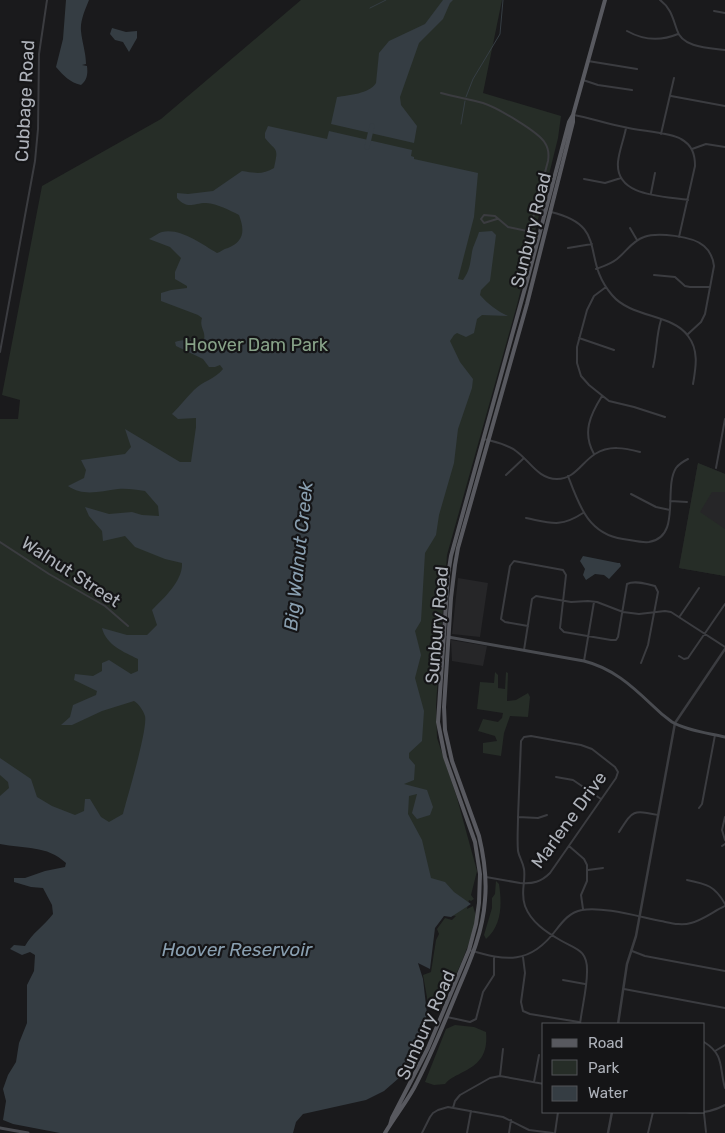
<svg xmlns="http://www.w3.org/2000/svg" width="725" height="1133" font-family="Rubik,sans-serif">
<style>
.built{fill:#262628}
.green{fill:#262d27}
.water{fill:#353d43}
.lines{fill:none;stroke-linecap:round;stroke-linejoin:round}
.stream{stroke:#353d43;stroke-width:1}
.river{stroke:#353d43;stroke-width:5}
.minor{stroke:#3b3c40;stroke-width:2}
.tertiary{stroke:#3b3c40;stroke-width:2.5}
.secondary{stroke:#494b50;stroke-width:3}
.primary{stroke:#58595f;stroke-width:4}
.labels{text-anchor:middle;stroke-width:4.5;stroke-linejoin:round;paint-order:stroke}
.street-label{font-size:18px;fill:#aeb2ba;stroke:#151517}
.park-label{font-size:18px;fill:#87a288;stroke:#151517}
.water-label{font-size:19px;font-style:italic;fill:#899fb0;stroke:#151517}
</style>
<rect width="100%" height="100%" fill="#1a1a1c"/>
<path class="built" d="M698 463 725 474V576L679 568Z
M458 578 488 583 480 637 452 634Z
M451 640 487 646 483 666 452 661Z"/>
<path class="green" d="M301 0H502L483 93 561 116 558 138 517 305 447 555 436 704 437 738 457 798 477 871 471 895 474 899 471 901 469 900 467 909 473 906C474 910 476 915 476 918 475 933 449 996 438 1006L428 1003 423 975 431 972 436 940 439 934 437 929 445 918 452 920 456 916 77 851 0 829V419H18L20 400 2 395 42 186 161 119Z
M698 463 725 474V492H712L700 512 725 529V576L679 568Z
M495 672 498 675V688L505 689 506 672 508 673 507 701 516 700 528 693 530 697 528 717 510 716 504 733 501 756 483 753V743L497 741 495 736 478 731 483 719 498 722 502 718 503 713 477 709 480 682 494 683Z
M496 881 499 884C502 904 502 925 486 939L484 935 492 908V898L495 894Z
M455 1025 474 1027 486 1032C488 1054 480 1064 461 1073 454 1077 450 1078 445 1084L434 1085 425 1082 446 1029Z"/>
<path class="water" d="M66 0H89C85 10 80 21 81 31 82 42 86 53 86 64L82 65 87 66C88 74 87 80 81 85 69 82 64 76 56 67L63 39Z
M443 0H453L450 3 443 19 419 43 400 97 401 105 417 126 414 143 331 124 337 97C349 95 369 94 376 83L379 53 389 41 425 24Z
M112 28 126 32 137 31V38L129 52 123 42 115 40 110 34Z
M268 126 327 139 329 131 412 150 411 156 414 157V159L478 173 474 217 458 279 463 280C470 270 470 264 472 252 473 246 477 239 479 232L492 231 496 235 490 281 481 290 480 295C488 304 497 311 508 316L482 315 477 319 474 333 466 337 457 333 454 335 450 341 460 362 473 379 472 388 458 429 454 463 439 515 436 535 425 553 421 621 415 631 421 655 415 678 424 711 422 741 409 753V758L415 765 414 780 404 784 427 790 433 807 430 815 417 819 412 813 417 794 409 796 408 814 422 840 431 878 445 882 454 892 471 904 451 917 444 916 435 928 430 969 418 963 423 979 427 1014 418 1050 407 1071 384 1091 366 1100 303 1114 296 1122 293 1133H60L13 1124 3 1120 6 1101 3 1089 8 1075 16 1062 19 1043 27 1023V985L34 971 35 955 30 952 22 955 10 949 14 945 25 946C32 933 44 926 53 914L52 905 43 888 31 887 14 882V878H25L45 871 65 867 66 863C47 845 24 849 0 844V796L9 788 8 782 0 775V758L31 779 37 797 52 806 75 815 84 811 85 799H90L101 817 109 822 123 814C127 798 148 729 145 716 143 710 139 704 134 701L102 711 72 725H61L70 717 73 705 96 695 97 691 74 680 75 674 93 676 102 671V663L109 660 131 674 138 671V659C124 652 106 645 102 628L127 635H147L157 625 152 610C164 598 183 581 182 563L165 559 135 547 125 536 103 541 102 531 89 516 85 507 109 514 132 512 142 515 159 516 158 506 145 491C137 490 127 488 118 489 100 491 84 497 68 486L84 478 86 470 81 460 125 454 131 447 125 429 180 462H191L196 427V418L178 419 172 414C180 406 186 398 194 390 203 381 215 379 223 369L220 365 215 367H209L203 359 176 346 175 342C183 338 194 342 204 340 206 330 199 328 202 318L198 315 161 301V293L171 290 187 288V286L175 279V272L181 258 170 247 149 239C153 237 158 233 162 232 181 228 201 244 217 253 221 252 223 249 228 248 244 241 245 231 239 215 229 210 218 204 206 203 193 203 188 210 177 198V193L188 194 213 191 242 171C254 173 263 175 274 168 279 146 276 152 265 138V133Z
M583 556 618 563H620L621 566 609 579 604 575 595 574 586 580 583 575 585 569 580 561Z"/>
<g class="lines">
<path class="stream" d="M370 8 386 0
M466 97 473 79 500 34 503 0
M461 124 465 101"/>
<path class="river" d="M367 147 372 126"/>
<path class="minor" d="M660 0C671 8 673 19 677 30 682 48 710 48 725 50
M714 11 725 13
M627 31C643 40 661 41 678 34
M588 61 637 69
M583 80 598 85 632 90
M441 93C455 97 469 99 483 103 496 107 539 132 545 143 549 149 549 155 548 161L530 229 527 231 508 227 495 216 484 215 481 219 484 223 497 219
M671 96 725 106
M574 115C591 118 607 124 624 127 638 131 670 132 681 139 692 145 695 154 695 166L679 237
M626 128C624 139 619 151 618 162 615 197 664 196 688 200
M661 134 674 78
M692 149 706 144 725 147
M584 179 605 183 621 178
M651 193 655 173
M537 208 546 211
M551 212C610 226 580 258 612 295 631 318 673 314 688 336 699 350 696 367 693 384
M630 228 637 240
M568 248 592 244
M596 269C604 266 611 264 617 259 627 251 632 241 644 237 657 232 693 236 704 246 710 251 713 258 714 266L705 314 701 322 688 334
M654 275 675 277 685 286 690 287H710
M606 287 594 296 587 310 577 347V363L581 376 589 385 609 401 634 407 665 417
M579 338 614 350
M0 352 35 161 38 129 39 54 47 0
M653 367C657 352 656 336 661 320
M484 439C495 442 507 444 516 451 530 461 538 479 557 479 575 479 582 462 595 454 609 445 625 448 640 452
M594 454C582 433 590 415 602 396
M716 468 725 419
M506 475 524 458
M568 476C579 505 588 534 623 539 631 540 641 543 649 542 682 537 663 488 676 468 679 464 684 461 688 459
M631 494 656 507 670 510
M670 501 687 502
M526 518C551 523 560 528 583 513
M0 542 49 574 105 606 128 626
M680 616 699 588
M528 626 505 622 501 619 510 566 514 561 563 570 566 575 560 628 564 632 611 640H616L618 637 627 584C635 580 647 584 655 586L658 592 648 645 641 663
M524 650 532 599 536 596 571 602 588 601 597 602 623 612 639 614 665 611 671 612 725 647
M679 656 684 659 688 658 725 604
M584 661 594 602
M556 777 573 780 601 799
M699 808 702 804 715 735
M518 817 538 818 547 815
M725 817 722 830 725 840
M619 832C633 810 632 810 658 815
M569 846 584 859 587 865V881L581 895 583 909
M722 846 725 844
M588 870 603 868
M486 877 520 883C533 884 541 882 550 873L616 778 618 772 615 767 592 749 581 745 531 736 524 737 521 741C520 766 519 791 518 817 518 828 517 840 518 851 519 857 523 862 524 869 526 882 520 892 525 906 531 922 546 932 560 940 575 949 588 949 587 972 587 989 582 1007 580 1024
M687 880C707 884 715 886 725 904
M469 950C506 961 530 965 556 930 563 921 570 912 582 910 602 906 640 917 661 921 671 923 681 926 691 923 703 920 714 911 725 906
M632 951 645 956 725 971
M523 957 525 973 521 1002 523 1011 530 1014 579 1022
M563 980 585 984
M624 989 725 1008
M447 1017 470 1022 476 1019 483 992 494 975V958
M704 1042C725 1055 719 1068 725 1088
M715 1051 725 1045
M500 1076 503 1049
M534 1082 539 1055
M453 1108 455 1101 460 1095 490 1078 500 1076 544 1084
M686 1112C701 1114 712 1112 725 1105
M704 1113 706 1132
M422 1133 430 1117 433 1113 438 1110 448 1107 503 1117 529 1130 553 1133
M467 1133 471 1111
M509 1133 511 1120
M555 1133 558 1112
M648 1133 653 1112"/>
<path class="tertiary" d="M618 1024 627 964 636 936 675 723 725 649
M608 1133 612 1112"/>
<path class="secondary" d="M448 637 584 661C612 668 631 685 652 705 658 711 665 717 672 722 688 731 708 733 725 737
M0 1128 28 1133"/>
<path class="primary" d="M390 1125 392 1118 428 1048 469 950 476 924 479 903 480 874 475 842 445 757 438 722 448 575 451 556 527 281 569 122 573 115
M385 1133C394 1118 405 1104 414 1088 431 1056 445 1021 459 987 471 959 483 931 485 900 487 879 484 857 479 836L452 761 445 730 444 707 451 598 455 565 458 548 527 304 573 122V115L605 0"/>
</g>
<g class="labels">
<g class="street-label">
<text transform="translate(25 101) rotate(-87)" y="6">Cubbage Road</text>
<text transform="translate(531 230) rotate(-76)" y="6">Sunbury Road</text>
<text transform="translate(71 572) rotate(33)" y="6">Walnut Street</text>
<text transform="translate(437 625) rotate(-85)" y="6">Sunbury Road</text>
<text transform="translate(569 820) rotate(-54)" y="6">Marlene Drive</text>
<text transform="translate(426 1025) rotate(-66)" y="6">Sunbury Road</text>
</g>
<g class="park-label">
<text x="256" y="351">Hoover Dam Park</text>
</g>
<g class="water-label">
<text transform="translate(298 556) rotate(-84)" y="7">Big Walnut Creek</text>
<text x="237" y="956">Hoover Reservoir</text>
</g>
</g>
<rect x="542" y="1023" width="162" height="90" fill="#151517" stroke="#525458"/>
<rect x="552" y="1039" width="25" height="8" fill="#58595f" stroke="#525458"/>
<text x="588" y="1048" font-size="15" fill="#aeb2ba">Road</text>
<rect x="552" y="1060" width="25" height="15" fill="#262d27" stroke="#525458"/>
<text x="588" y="1073" font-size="15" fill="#aeb2ba">Park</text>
<rect x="552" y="1086" width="25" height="15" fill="#353d43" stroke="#525458"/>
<text x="588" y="1098" font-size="15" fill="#aeb2ba">Water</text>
</svg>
